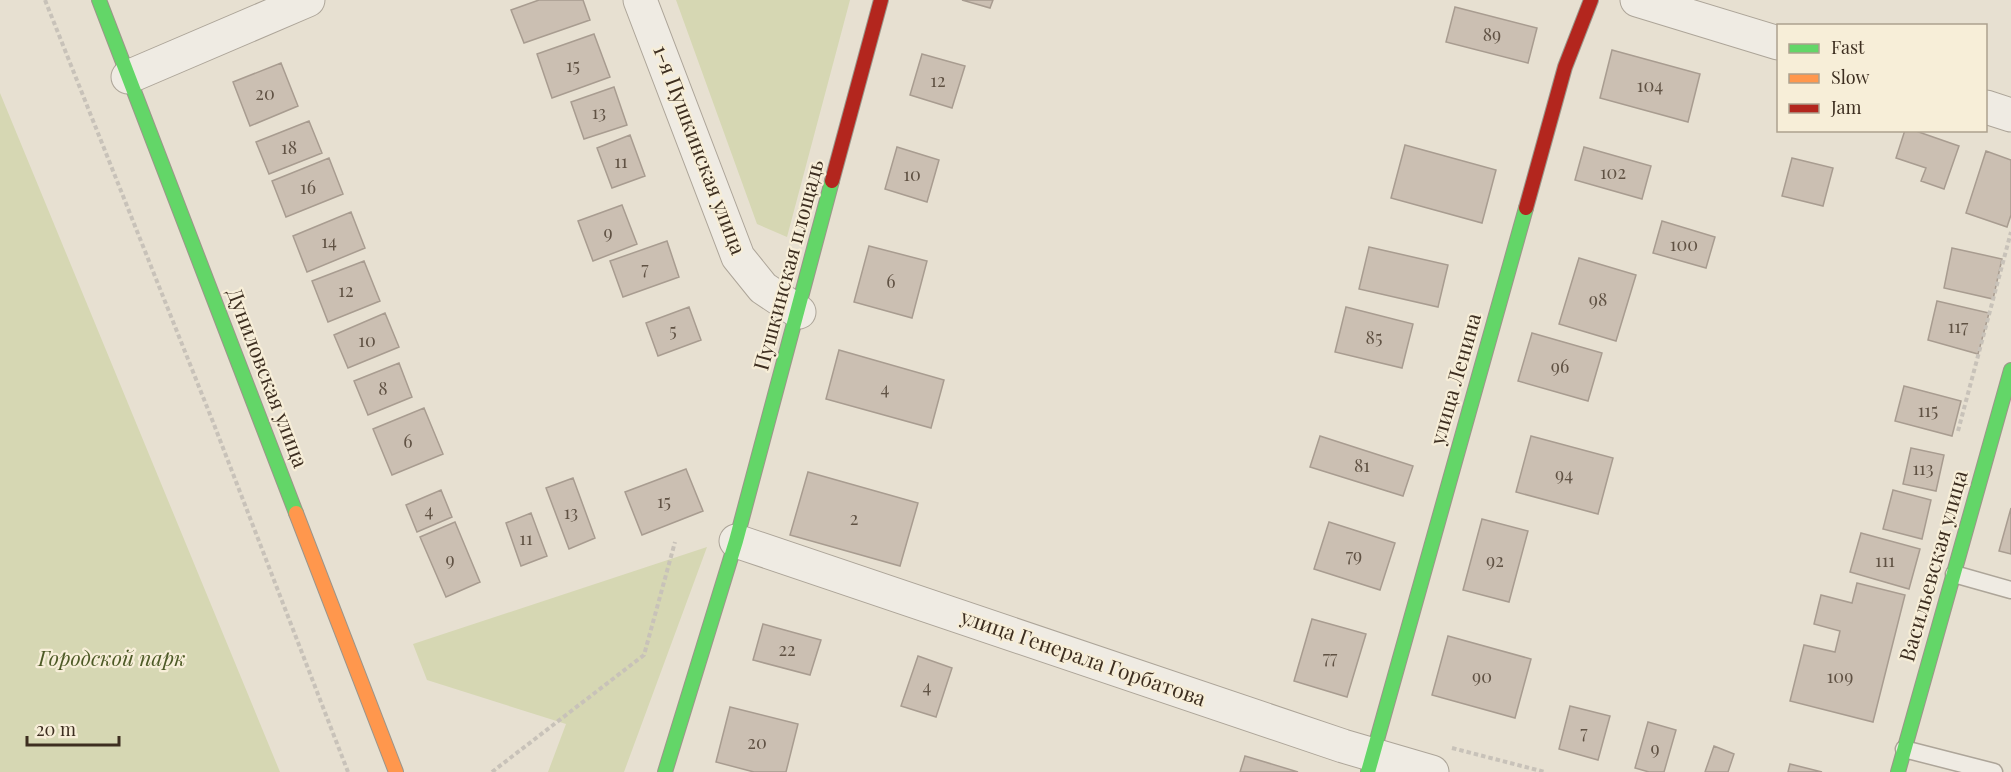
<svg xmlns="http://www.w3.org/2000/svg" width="2011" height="772" font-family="'Playfair Display',serif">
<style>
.green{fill:#d6d7b3}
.building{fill:#cbbfb2;stroke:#a89c90;stroke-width:1.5}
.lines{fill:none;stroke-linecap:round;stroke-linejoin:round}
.lane-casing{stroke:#ada599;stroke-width:19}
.street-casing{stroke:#ada599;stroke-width:35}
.fast-casing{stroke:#9c958a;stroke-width:16}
.slow-casing{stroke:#9c958a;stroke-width:16}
.jam-casing{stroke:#9c958a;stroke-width:16}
.path{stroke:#c8c2b9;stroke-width:4;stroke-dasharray:4.5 3;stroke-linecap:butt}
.lane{stroke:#efebe3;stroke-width:16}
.street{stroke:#efebe3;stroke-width:33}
.fast{stroke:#63d668;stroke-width:14}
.slow{stroke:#ff974d;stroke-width:14}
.jam{stroke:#b3261e;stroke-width:14}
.labels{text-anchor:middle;stroke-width:4.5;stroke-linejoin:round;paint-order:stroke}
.number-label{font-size:18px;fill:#605244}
.street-label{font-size:21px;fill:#3d2e20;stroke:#f7eed8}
.park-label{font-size:21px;font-style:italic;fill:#4d5a26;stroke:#f7eed8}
</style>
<rect width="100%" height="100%" fill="#e7e0d1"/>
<path class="green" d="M676 0H850L787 237 757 224Z
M0 93 280 772H0Z
M707 547 624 772H548L566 724 427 680 413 644Z"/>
<path class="building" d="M539 0H583L590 20 524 43 511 10Z
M962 0H993L990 8Z
M1455 7 1537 28 1528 63 1446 42Z
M594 34 610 77 552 98 537 54Z
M1612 50 1700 74 1688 122 1600 98Z
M922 54 965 66 952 108 910 95Z
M281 63 298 106 250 126 233 82Z
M614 87 627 125 584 139 571 102Z
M309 121 322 153 269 174 256 142Z
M1905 130H1913L1959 146 1944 189 1921 181 1926 168 1896 158Z
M630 135 645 176 612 188 597 148Z
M1405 145 1496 170 1482 223 1391 198Z
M897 147 939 160 927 202 885 189Z
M1584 147 1651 166 1642 199 1575 180Z
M1986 151 2011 160V215L2007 227 1966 213Z
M329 158 343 194 286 217 272 181Z
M1792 158 1833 168 1823 206 1782 196Z
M622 205 637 244 593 261 578 221Z
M351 212 365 248 307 272 293 236Z
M1662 221 1715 237 1706 268 1653 253Z
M667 241 679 277 623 297 610 261Z
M869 246 927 261 912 318 854 302Z
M1369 247 1448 265 1438 307 1359 289Z
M1952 248 2002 259 1993 299 1944 288Z
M1579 258 1636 275 1616 341 1559 324Z
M364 261 380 301 328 322 312 281Z
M1937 301 1989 313 1978 354 1928 340Z
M689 307 701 340 658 356 646 323Z
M1346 307 1413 324 1402 368 1335 352Z
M385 313 399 347 348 368 334 335Z
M1532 333 1602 353 1588 401 1518 381Z
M839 350 944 380 931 428 826 399Z
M399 363 412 397 368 415 354 381Z
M1904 386 1961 401 1952 436 1895 421Z
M424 408 443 454 392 475 373 429Z
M1320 436 1413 466 1403 496 1310 467Z
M1531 436 1613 458 1598 514 1516 492Z
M1911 448 1944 455 1936 491 1903 484Z
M686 469 703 511 642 535 625 492Z
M808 472 918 503 900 566 790 535Z
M573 478 595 538 569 549 546 488Z
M441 490 452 517 417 532 406 505Z
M1893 490 1931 500 1922 539 1883 529Z
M2011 508V554L1999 551Z
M531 513 547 556 521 566 506 523Z
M1482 519 1528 531 1509 602 1463 590Z
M455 522 480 582 446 597 420 537Z
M1329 522 1395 543 1380 590 1314 569Z
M1861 533 1920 549 1909 589 1850 572Z
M1857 583 1905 595 1873 722 1790 701 1804 645 1835 652 1840 631 1814 624 1821 595 1852 603Z
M1312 619 1366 634 1347 697 1294 681Z
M763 624 821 640 810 675 753 660Z
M1448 636 1531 659 1515 718 1432 695Z
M918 656 952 668 936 717 901 706Z
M1570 706 1610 716 1598 760 1559 749Z
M730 707 798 724 786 772H754L716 762Z
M1648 722 1676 730 1664 772H1649L1635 768Z
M1714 746 1734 754 1728 772H1705Z
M1245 756 1298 772H1240Z
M1790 764 1822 772H1788Z"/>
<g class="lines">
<g class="lane-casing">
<path id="lane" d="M1954 574 2011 590
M1904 749 1994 772"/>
</g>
<g class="street-casing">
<path id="street" d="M640 0 738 257 763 288 799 312
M1637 0 1778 43
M128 77 308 0
M1986 107 2011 115
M736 541 1343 746 1432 772"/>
</g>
<g class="fast-casing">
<path id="fast" d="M99 0 296 513
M665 772 736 541 832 181
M1368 772 1526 208
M1898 772 2011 370"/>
</g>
<g class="slow-casing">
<path id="slow" d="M296 513 396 772"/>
</g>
<g class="jam-casing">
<path id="jam" d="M832 181 881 0
M1526 208 1565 67 1591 0"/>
</g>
<path class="path" d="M45 0 213 422 348 772
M1958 431 2011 232
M1452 748 1545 772
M492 772 644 655 675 542"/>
<use href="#lane" class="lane"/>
<use href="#street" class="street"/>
<use href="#fast" class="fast"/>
<use href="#slow" class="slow"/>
<use href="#jam" class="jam"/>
</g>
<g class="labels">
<g class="number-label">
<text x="1492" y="41">89</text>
<text x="573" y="72">15</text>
<text x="938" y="87">12</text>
<text x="1650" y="92">104</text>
<text x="265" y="100">20</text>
<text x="599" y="119">13</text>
<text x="289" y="154">18</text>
<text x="621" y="168">11</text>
<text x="1613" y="179">102</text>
<text x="912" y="181">10</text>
<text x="308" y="194">16</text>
<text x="608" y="239">9</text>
<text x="329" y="248">14</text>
<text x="1684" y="251">100</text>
<text x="645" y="275">7</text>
<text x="891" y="288">6</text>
<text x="346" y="297">12</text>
<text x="1598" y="306">98</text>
<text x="1958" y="333">117</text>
<text x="673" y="337">5</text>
<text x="1374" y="344">85</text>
<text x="367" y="347">10</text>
<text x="1560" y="373">96</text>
<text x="383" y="395">8</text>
<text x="885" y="395">4</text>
<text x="1928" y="417">115</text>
<text x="408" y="448">6</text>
<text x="1362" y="472">81</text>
<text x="1923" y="475">113</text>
<text x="1564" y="481">94</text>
<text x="664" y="508">15</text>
<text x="429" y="517">4</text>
<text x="571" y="519">13</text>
<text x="854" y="525">2</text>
<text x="526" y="545">11</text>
<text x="1354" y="562">79</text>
<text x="450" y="566">9</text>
<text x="1495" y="567">92</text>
<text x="1885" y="567">111</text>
<text x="787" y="656">22</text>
<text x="1330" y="664">77</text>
<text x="1482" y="683">90</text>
<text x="1840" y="683">109</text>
<text x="927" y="693">4</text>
<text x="1584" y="739">7</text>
<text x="757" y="749">20</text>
<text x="1655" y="755">9</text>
</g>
<g class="street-label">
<text transform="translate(699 150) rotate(69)" y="7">1-я Пушкинская улица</text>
<text transform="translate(789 265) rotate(-75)" y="7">Пушкинская площадь</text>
<text transform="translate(267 378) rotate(69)" y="7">Дуниловская улица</text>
<text transform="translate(1456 379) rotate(-74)" y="7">улица Ленина</text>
<text transform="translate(1934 566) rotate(-74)" y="7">Васильевская улица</text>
<text transform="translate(1083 658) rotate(19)" y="7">улица Генерала Горбатова</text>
</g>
<g class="park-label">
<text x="112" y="666">Городской парк</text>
</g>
</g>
<rect x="1777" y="24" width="210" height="108" fill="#f7eed8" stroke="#ada18e" stroke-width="1.5"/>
<rect x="1789" y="44" width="30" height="9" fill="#63d668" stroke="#ada18e" stroke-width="1.5"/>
<text x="1831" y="54" font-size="18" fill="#3d2e20">Fast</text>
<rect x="1789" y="74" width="30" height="9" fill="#ff974d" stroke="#ada18e" stroke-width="1.5"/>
<text x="1831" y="84" font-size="18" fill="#3d2e20">Slow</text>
<rect x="1789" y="104" width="30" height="9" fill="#b3261e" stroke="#ada18e" stroke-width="1.5"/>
<text x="1831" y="114" font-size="18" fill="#3d2e20">Jam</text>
<path d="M27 736v9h92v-9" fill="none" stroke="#3d2e20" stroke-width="3"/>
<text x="36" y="736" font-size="18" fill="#3d2e20" stroke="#f7eed8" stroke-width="4.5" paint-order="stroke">20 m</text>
</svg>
